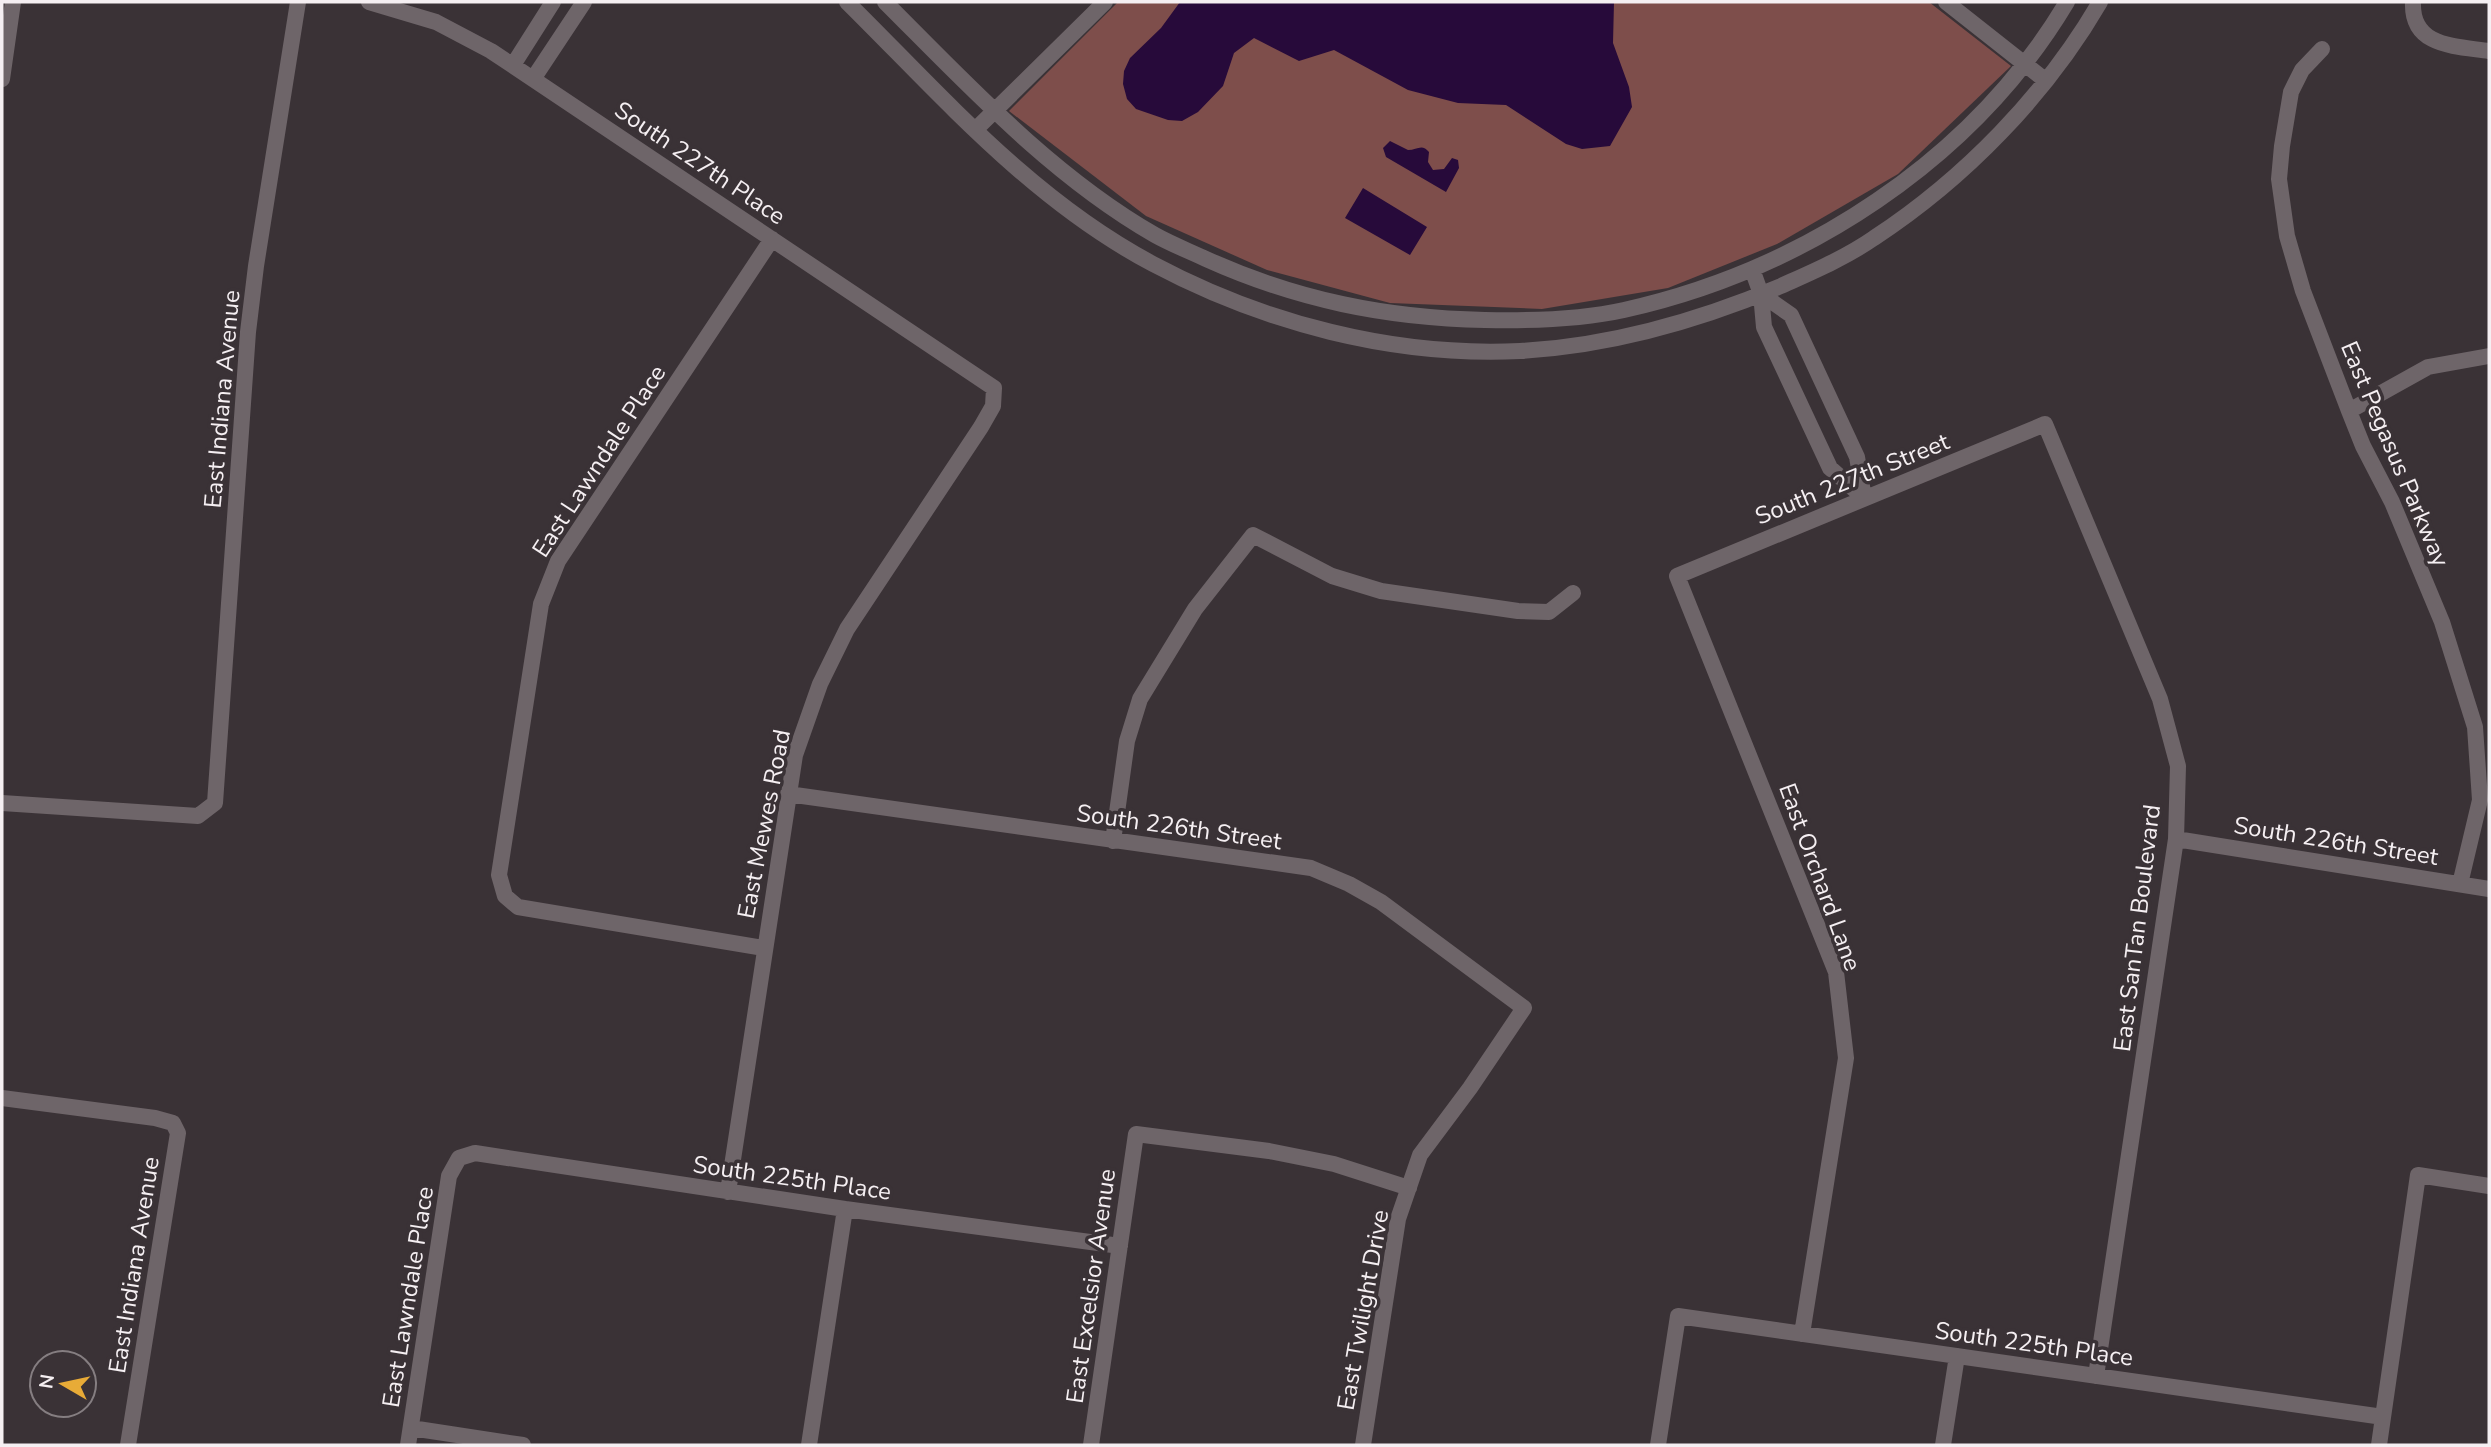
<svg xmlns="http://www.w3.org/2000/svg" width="2491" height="1447" font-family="'Nunito Sans',sans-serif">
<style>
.green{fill:#7e4e4b}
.water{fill:#270a3a}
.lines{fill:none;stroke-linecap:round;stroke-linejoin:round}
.minor{stroke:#6e6569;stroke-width:16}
.labels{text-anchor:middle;stroke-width:7;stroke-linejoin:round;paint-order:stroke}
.street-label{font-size:24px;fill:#f5eff2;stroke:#3a3236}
</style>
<rect width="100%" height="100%" fill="#3a3236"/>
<path class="green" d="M1118 2H1929L2011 66 1898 174 1777 244 1668 288 1542 309 1390 303 1267 270 1146 216 1009 111Z"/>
<path class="water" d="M1180 2H1614L1613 43 1629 87 1632 107 1610 146 1582 149 1566 144 1506 105 1458 103 1408 90 1334 50 1299 61 1254 38 1234 53 1223 86 1198 112 1182 121 1168 120 1136 109 1127 99 1123 84 1124 71 1130 58 1161 28Z
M1390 141 1408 150C1417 150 1422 143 1429 152L1428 162 1433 170 1444 169 1452 158 1458 160 1459 168 1446 192 1386 157 1383 148Z
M1363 188 1427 227 1410 255 1345 218Z"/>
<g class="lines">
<path class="minor" d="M369 2 436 22 491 51 994 388 993 406 981 427 847 629 820 684 795 755 728 1192
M847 2C943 97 1032 200 1153 264 1264 323 1393 357 1520 351 1611 346 1698 321 1781 286 1812 272 1845 258 1874 238 1964 179 2046 95 2100 2
M885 2C968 85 1052 176 1155 235 1171 244 1189 251 1206 259 1297 300 1386 318 1485 320 1531 321 1579 320 1624 310 1803 270 1972 161 2067 2
M1946 2 2045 80
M2413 2C2411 47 2455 46 2489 51
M2322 49 2302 70 2291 92 2282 146 2279 179 2287 236 2303 291 2349 411 2363 446 2392 502 2442 622 2475 727 2480 800 2460 884
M513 65 553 2
M2 79 13 2
M533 79 584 2
M975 130 1105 2
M1752 269 1761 294 1764 327 1830 468 1864 498
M1761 294 1791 315 1857 457 1864 498
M2349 411 2428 367 2489 356
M788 794 1311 868 1349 884 1381 902 1524 1008 1470 1088 1420 1155 1398 1219 1363 1445
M2 803 198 816 215 803 248 332 256 266 298 2
M2176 839 2489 889
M1113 841 1127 741 1140 699 1195 609 1253 535 1332 576 1381 591 1518 611 1549 612 1573 593
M764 948 518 907 505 896 499 875 541 604 558 561 772 239
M2 1098 155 1118 173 1123 178 1133 128 1445
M1802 1334 1846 1058 1836 972 1677 576 2045 424 2160 699 2178 766 2176 839 2096 1376
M411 1428 523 1445
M408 1445 449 1176 459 1158 475 1153 845 1209 1120 1246
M809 1445 845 1209
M1091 1445 1136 1134 1269 1151 1334 1164 1409 1188
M1658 1445 1678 1316 2383 1417
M1943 1445 1957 1356
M2379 1445 2418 1175 2489 1186"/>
</g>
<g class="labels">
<g class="street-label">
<text transform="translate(700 163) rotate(34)" y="8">South 227th Place</text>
<text transform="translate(222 399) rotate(-85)" y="8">East Indiana Avenue</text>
<text transform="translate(2395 454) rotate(67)" y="8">East Pegasus Parkway</text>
<text transform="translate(599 461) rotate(-57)" y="8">East Lawndale Place</text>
<text transform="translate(1852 479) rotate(-22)" y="8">South 227th Street</text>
<text transform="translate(764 824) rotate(-79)" y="8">East Mewes Road</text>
<text transform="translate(1179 827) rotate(8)" y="8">South 226th Street</text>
<text transform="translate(2336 841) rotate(9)" y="8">South 226th Street</text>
<text transform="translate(1820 877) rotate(70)" y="8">East Orchard Lane</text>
<text transform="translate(2137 928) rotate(-83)" y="8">East SanTan Boulevard</text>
<text transform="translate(792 1178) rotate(8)" y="8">South 225th Place</text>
<text transform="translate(134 1265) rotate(-81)" y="8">East Indiana Avenue</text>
<text transform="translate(1091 1286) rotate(-82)" y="8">East Excelsior Avenue</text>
<text transform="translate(408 1297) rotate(-81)" y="8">East Lawndale Place</text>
<text transform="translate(1363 1310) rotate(-80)" y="8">East Twilight Drive</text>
<text transform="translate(2034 1344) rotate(8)" y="8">South 225th Place</text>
</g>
</g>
<rect width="2491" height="1447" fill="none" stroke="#f5eff2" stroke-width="7"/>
<g transform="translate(63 1384) rotate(279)"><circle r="33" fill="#3a3236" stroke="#857e81" stroke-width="2"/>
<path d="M0-5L12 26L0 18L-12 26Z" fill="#e8ab37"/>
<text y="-10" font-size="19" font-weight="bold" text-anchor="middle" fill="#f5eff2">N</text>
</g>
</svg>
